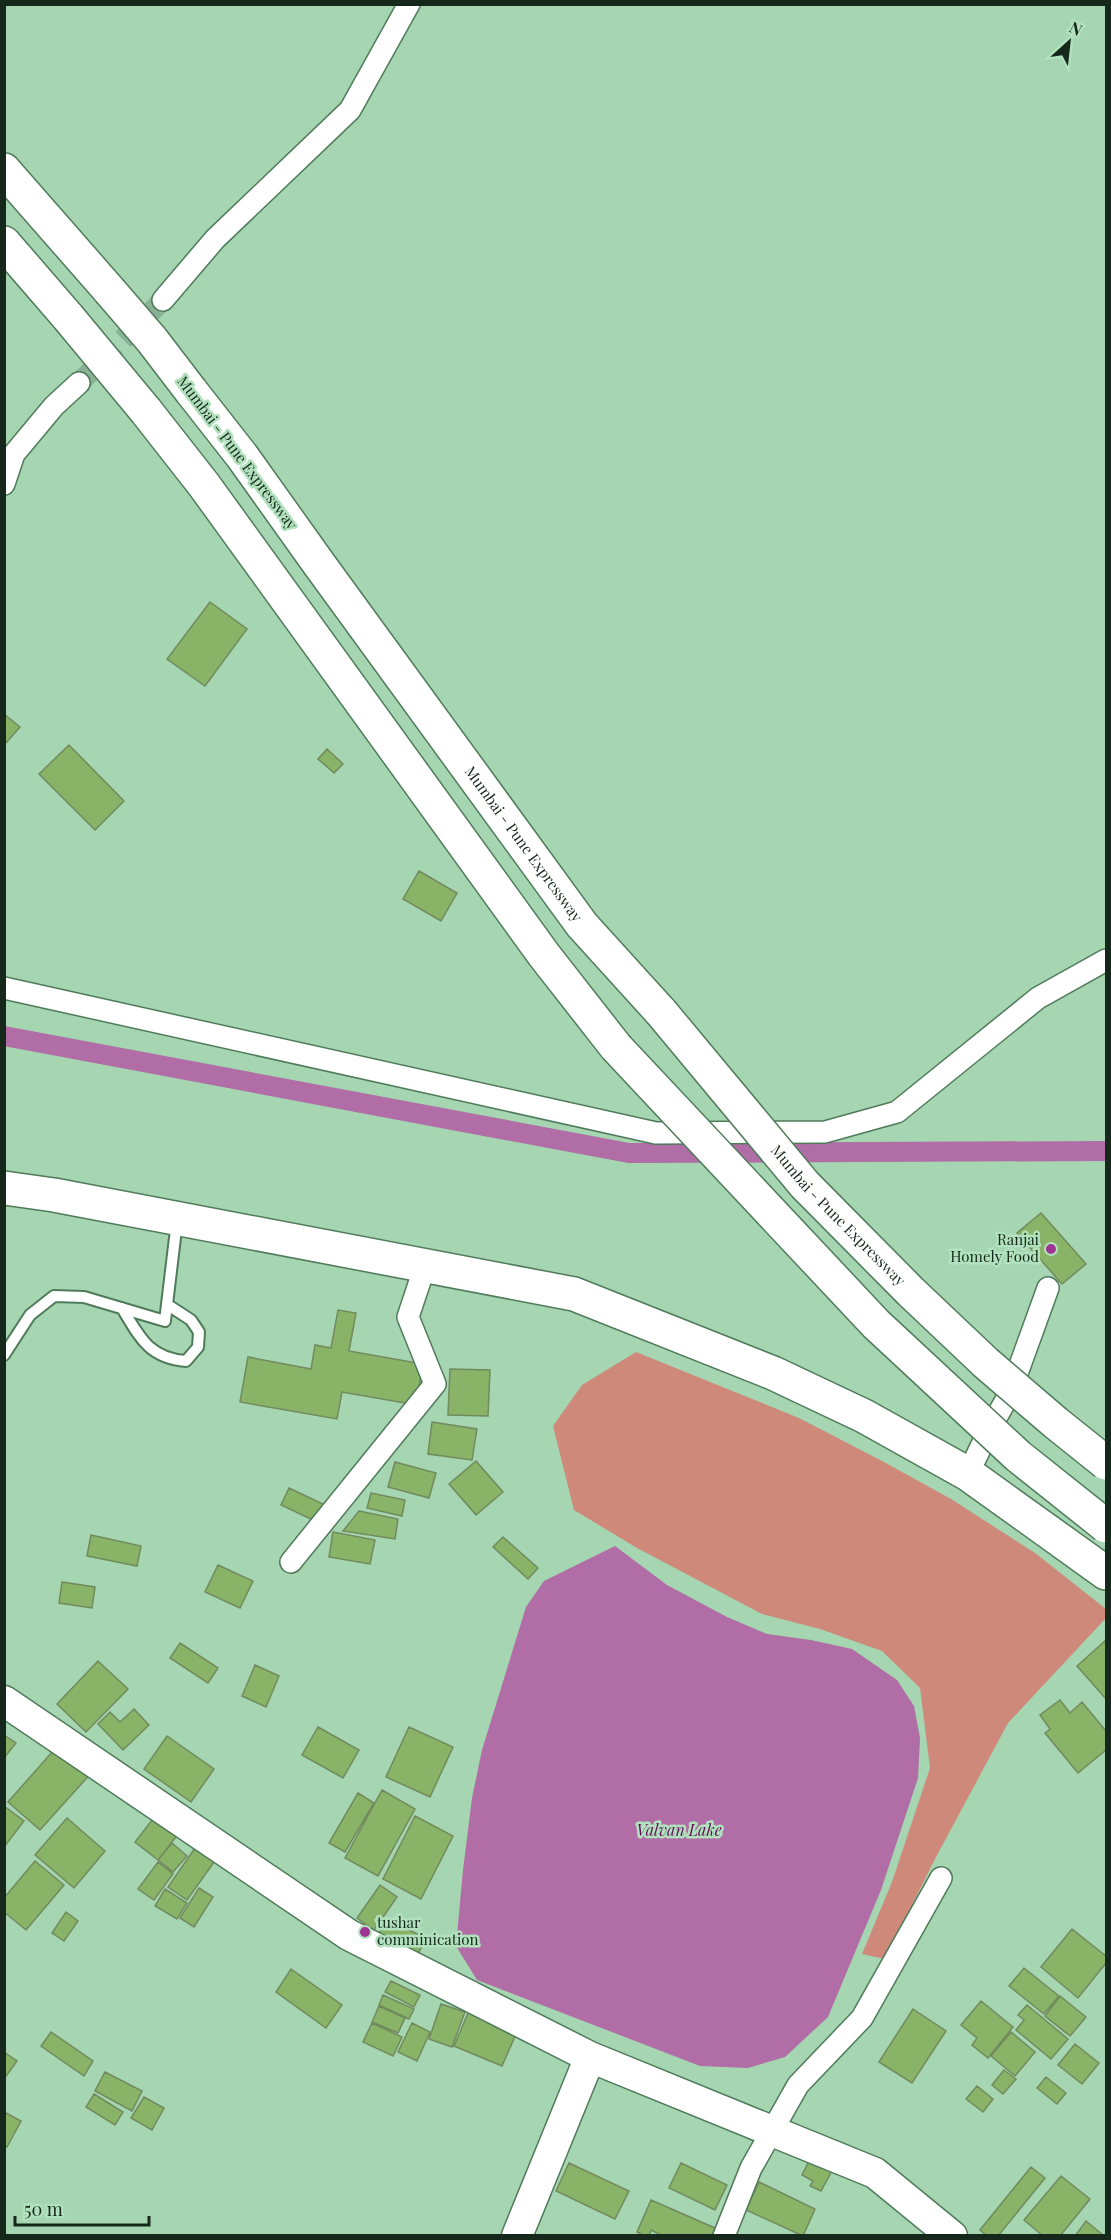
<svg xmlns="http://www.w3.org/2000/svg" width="1111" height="2240" font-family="'Playfair Display',serif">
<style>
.green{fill:#cf897b}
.water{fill:#b06da6}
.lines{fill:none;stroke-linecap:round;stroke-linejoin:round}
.canal{stroke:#b06da6;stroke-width:20}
.building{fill:#89b367;stroke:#718a5e;stroke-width:1.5}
.street-tunnel{stroke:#88b293;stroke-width:21;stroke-dasharray:21 10;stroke-linecap:butt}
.lane-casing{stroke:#4f7b5b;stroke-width:14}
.street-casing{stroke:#4f7b5b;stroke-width:24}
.secondary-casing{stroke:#4f7b5b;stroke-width:33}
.highway-casing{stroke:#4f7b5b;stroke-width:36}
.lane{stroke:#fff;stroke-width:10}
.street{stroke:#fff;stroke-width:21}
.secondary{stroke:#fff;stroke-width:30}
.highway{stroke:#fff;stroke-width:33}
.highway-bridge-casing{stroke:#4f7b5b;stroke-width:36;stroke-linecap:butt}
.highway-bridge{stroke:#fff;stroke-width:33}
.poi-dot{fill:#9f3495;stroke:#b2e2bd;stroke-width:2}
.labels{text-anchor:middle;stroke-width:5;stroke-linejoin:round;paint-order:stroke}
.street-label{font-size:15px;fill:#16281b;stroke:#b2e2bd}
.poi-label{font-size:15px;fill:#16281b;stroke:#b2e2bd;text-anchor:end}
.water-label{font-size:16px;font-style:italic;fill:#610e5a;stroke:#b2e2bd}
</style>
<rect width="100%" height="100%" fill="#a5d5b1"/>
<path class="green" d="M636 1352 799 1418 884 1462 951 1499 1035 1553 1106 1609V1618L1008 1723 935 1859 885 1959 862 1954 892 1882 930 1768 920 1688 882 1651 820 1629 762 1614 637 1548 574 1510 553 1426 582 1385Z"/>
<path class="water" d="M615 1546 667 1585 727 1617 767 1634 811 1640 852 1649 897 1680 914 1706 920 1738 918 1778 881 1890 828 2017 785 2057 748 2068 700 2066 477 1980 456 1946 463 1870 472 1798 482 1750 526 1607 544 1581Z"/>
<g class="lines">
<path class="canal" d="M4 1036 629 1153 1106 1151"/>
</g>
<path class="building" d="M210 602 247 629 205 686 167 659Z
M4 714 20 727 4 745Z
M69 745 124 801 95 830 39 774Z
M327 749 343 764 334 773 318 759Z
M419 871 457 893 441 921 403 899Z
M1041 1213 1086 1264 1062 1284 1017 1233Z
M338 1310 356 1313 349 1351 423 1364 416 1405 342 1392 337 1419 240 1402 248 1357 311 1369 315 1345 331 1348Z
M450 1369 490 1370 488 1416 448 1415Z
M432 1422 477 1429 472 1460 428 1454Z
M476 1461 503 1492 476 1515 449 1484Z
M395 1462 436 1473 429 1498 388 1487Z
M289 1488 323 1504 315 1521 281 1505Z
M371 1493 405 1500 402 1516 367 1508Z
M359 1511 398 1519 395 1539 343 1531Z
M333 1532 375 1540 370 1564 329 1557Z
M91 1535 141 1546 137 1566 87 1556Z
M503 1537 538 1568 528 1579 493 1547Z
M218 1565 253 1581 240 1608 205 1592Z
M62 1582 95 1587 92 1608 59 1603Z
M1106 1640V1699L1077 1666Z
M180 1643 218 1668 208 1683 170 1658Z
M98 1661 128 1689 86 1732 57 1704Z
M255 1665 279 1676 266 1707 242 1696Z
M1060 1700 1070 1713 1082 1702 1106 1731V1750L1078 1773 1045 1733 1050 1729 1040 1715Z
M134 1709 149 1725 123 1750 98 1724 110 1712 120 1722Z
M318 1727 359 1750 343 1778 302 1755Z
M409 1727 453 1747 430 1797 386 1777Z
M4 1735 16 1743 4 1758Z
M167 1736 214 1769 191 1802 144 1769Z
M61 1742 93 1771 40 1830 8 1802Z
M382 1790 415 1809 378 1876 345 1858Z
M358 1793 374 1803 345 1852 329 1843Z
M4 1806 24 1821 4 1847Z
M156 1815 179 1833 158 1860 135 1842Z
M415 1816 453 1836 421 1899 383 1879Z
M67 1818 105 1851 74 1888 35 1855Z
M172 1843 187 1856 173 1872 158 1860Z
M197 1845 217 1858 187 1900 168 1887Z
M35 1861 64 1885 26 1930 4 1912V1898Z
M158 1862 173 1874 154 1900 138 1889Z
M380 1885 397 1897 374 1930 357 1918Z
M199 1888 213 1897 194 1927 180 1918Z
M165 1889 187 1903 177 1919 155 1906Z
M66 1912 78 1921 64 1941 52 1933Z
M386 1919 426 1938 415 1960 375 1941Z
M1072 1929 1106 1956V1963L1078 1998 1041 1967Z
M1024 1968 1059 1996 1044 2014 1009 1986Z
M291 1969 342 2005 326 2028 276 1992Z
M391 1981 420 1995 414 2007 385 1992Z
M383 1995 414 2009 409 2019 379 2005Z
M1060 1996 1086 2017 1070 2036 1045 2016Z
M981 2001 1013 2027 988 2058 972 2045 977 2038 961 2025Z
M441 2004 465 2012 452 2047 429 2039Z
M1027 2005 1068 2039 1051 2059 1016 2030 1024 2020 1018 2015Z
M379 2006 405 2018 398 2033 372 2022Z
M913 2009 946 2031 912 2083 879 2062Z
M469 2011 517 2032 502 2066 454 2046Z
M372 2023 402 2037 393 2056 363 2042Z
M412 2023 430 2032 417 2061 398 2052Z
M51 2032 93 2061 84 2076 41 2046Z
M1011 2032 1035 2052 1015 2076 991 2056Z
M1075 2044 1099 2063 1082 2084 1058 2065Z
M4 2052 17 2061 4 2079Z
M1004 2070 1016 2079 1003 2094 992 2085Z
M105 2072 142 2091 132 2111 95 2091Z
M1046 2077 1066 2093 1057 2104 1037 2088Z
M977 2086 993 2099 983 2112 966 2099Z
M94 2094 123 2112 115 2125 86 2107Z
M144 2097 164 2108 152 2130 131 2118Z
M4 2112 21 2121 7 2147 4 2145Z
M812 2155 834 2167 821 2191 810 2186 813 2181 802 2175Z
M569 2163 629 2191 615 2219 556 2191Z
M681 2163 727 2185 715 2210 669 2188Z
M1031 2167 1045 2178 998 2236H987L980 2230Z
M1061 2176 1090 2199 1060 2236H1043L1024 2220Z
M759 2182 815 2209 803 2236 746 2210Z
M651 2200 715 2228 712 2236H663L651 2230 649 2236H646L637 2232Z
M1086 2221 1104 2236H1075Z"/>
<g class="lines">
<path class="street-tunnel" d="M79 383 163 300"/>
<g class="lane-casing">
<path id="lane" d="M122 1308C140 1338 149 1358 186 1361L198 1347 199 1332 191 1320 168 1305
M4 1355 30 1315 54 1296 84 1297 165 1321 177 1221"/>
</g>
<g class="street-casing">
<path id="street" d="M163 300 215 239 350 110 409 4
M4 484 14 454 54 406 79 383
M4 988 656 1133 825 1132 897 1112 1038 998 1106 960
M968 1474 988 1432 1010 1393 1048 1288
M291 1562 435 1384 408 1317 425 1266
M724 2236 751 2168 798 2085 862 2018 941 1878"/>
</g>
<g class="secondary-casing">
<path id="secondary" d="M4 1701 349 1935 590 2057 875 2173 952 2236
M517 2236 590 2057"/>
</g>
<g class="highway-casing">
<g id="highway">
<path d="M4 170 109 290"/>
<path d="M4 243 68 317"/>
<path id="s1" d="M191 391 242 456 319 564 582 925 661 1012"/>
<path d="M146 411 204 485 544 955 616 1047"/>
<path d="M4 1188 54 1195 574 1294 773 1373 864 1416 968 1474 1106 1573"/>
</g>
</g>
<use href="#lane" class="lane"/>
<use href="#street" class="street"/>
<use href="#secondary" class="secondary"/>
<use href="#highway" class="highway"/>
<g class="highway-bridge-casing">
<g id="highway-bridge">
<path d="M109 290 152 340 191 391"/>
<path d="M68 317 146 411"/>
<path id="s2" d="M661 1012 805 1185 911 1292 986 1363 1056 1423 1106 1463"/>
<path d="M616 1047 876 1324 1018 1456 1106 1526"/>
</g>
</g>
<use href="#highway-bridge" class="highway-bridge"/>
</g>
<g class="poi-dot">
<circle cx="1051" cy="1249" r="6"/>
<circle cx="365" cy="1932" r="6"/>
</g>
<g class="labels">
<g class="street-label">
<text transform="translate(237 453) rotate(53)" y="5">Mumbai - Pune Expressway</text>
<text dy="5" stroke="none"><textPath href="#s1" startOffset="562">Mumbai - Pune Expressway</textPath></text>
<text dy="5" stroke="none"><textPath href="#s2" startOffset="270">Mumbai - Pune Expressway</textPath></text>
</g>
<g class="poi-label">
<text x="1039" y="1245">Ranjai<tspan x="1039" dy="17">Homely Food</tspan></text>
<text x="377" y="1928" text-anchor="start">tushar<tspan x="377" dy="17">comminication</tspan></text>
</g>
<g class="water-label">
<text x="679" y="1836">Valvan Lake</text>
</g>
</g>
<rect width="1111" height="2240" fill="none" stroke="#16281b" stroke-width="12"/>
<g transform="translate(1069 42) rotate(27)" stroke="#b2e2bd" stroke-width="4.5" paint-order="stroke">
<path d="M0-4.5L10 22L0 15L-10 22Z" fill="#16281b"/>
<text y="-9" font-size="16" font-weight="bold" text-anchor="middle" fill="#16281b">N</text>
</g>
<path d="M15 2216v9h134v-9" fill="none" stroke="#16281b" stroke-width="3"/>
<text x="24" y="2216" font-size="18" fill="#16281b" stroke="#b2e2bd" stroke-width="4.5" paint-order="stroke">50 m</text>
</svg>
